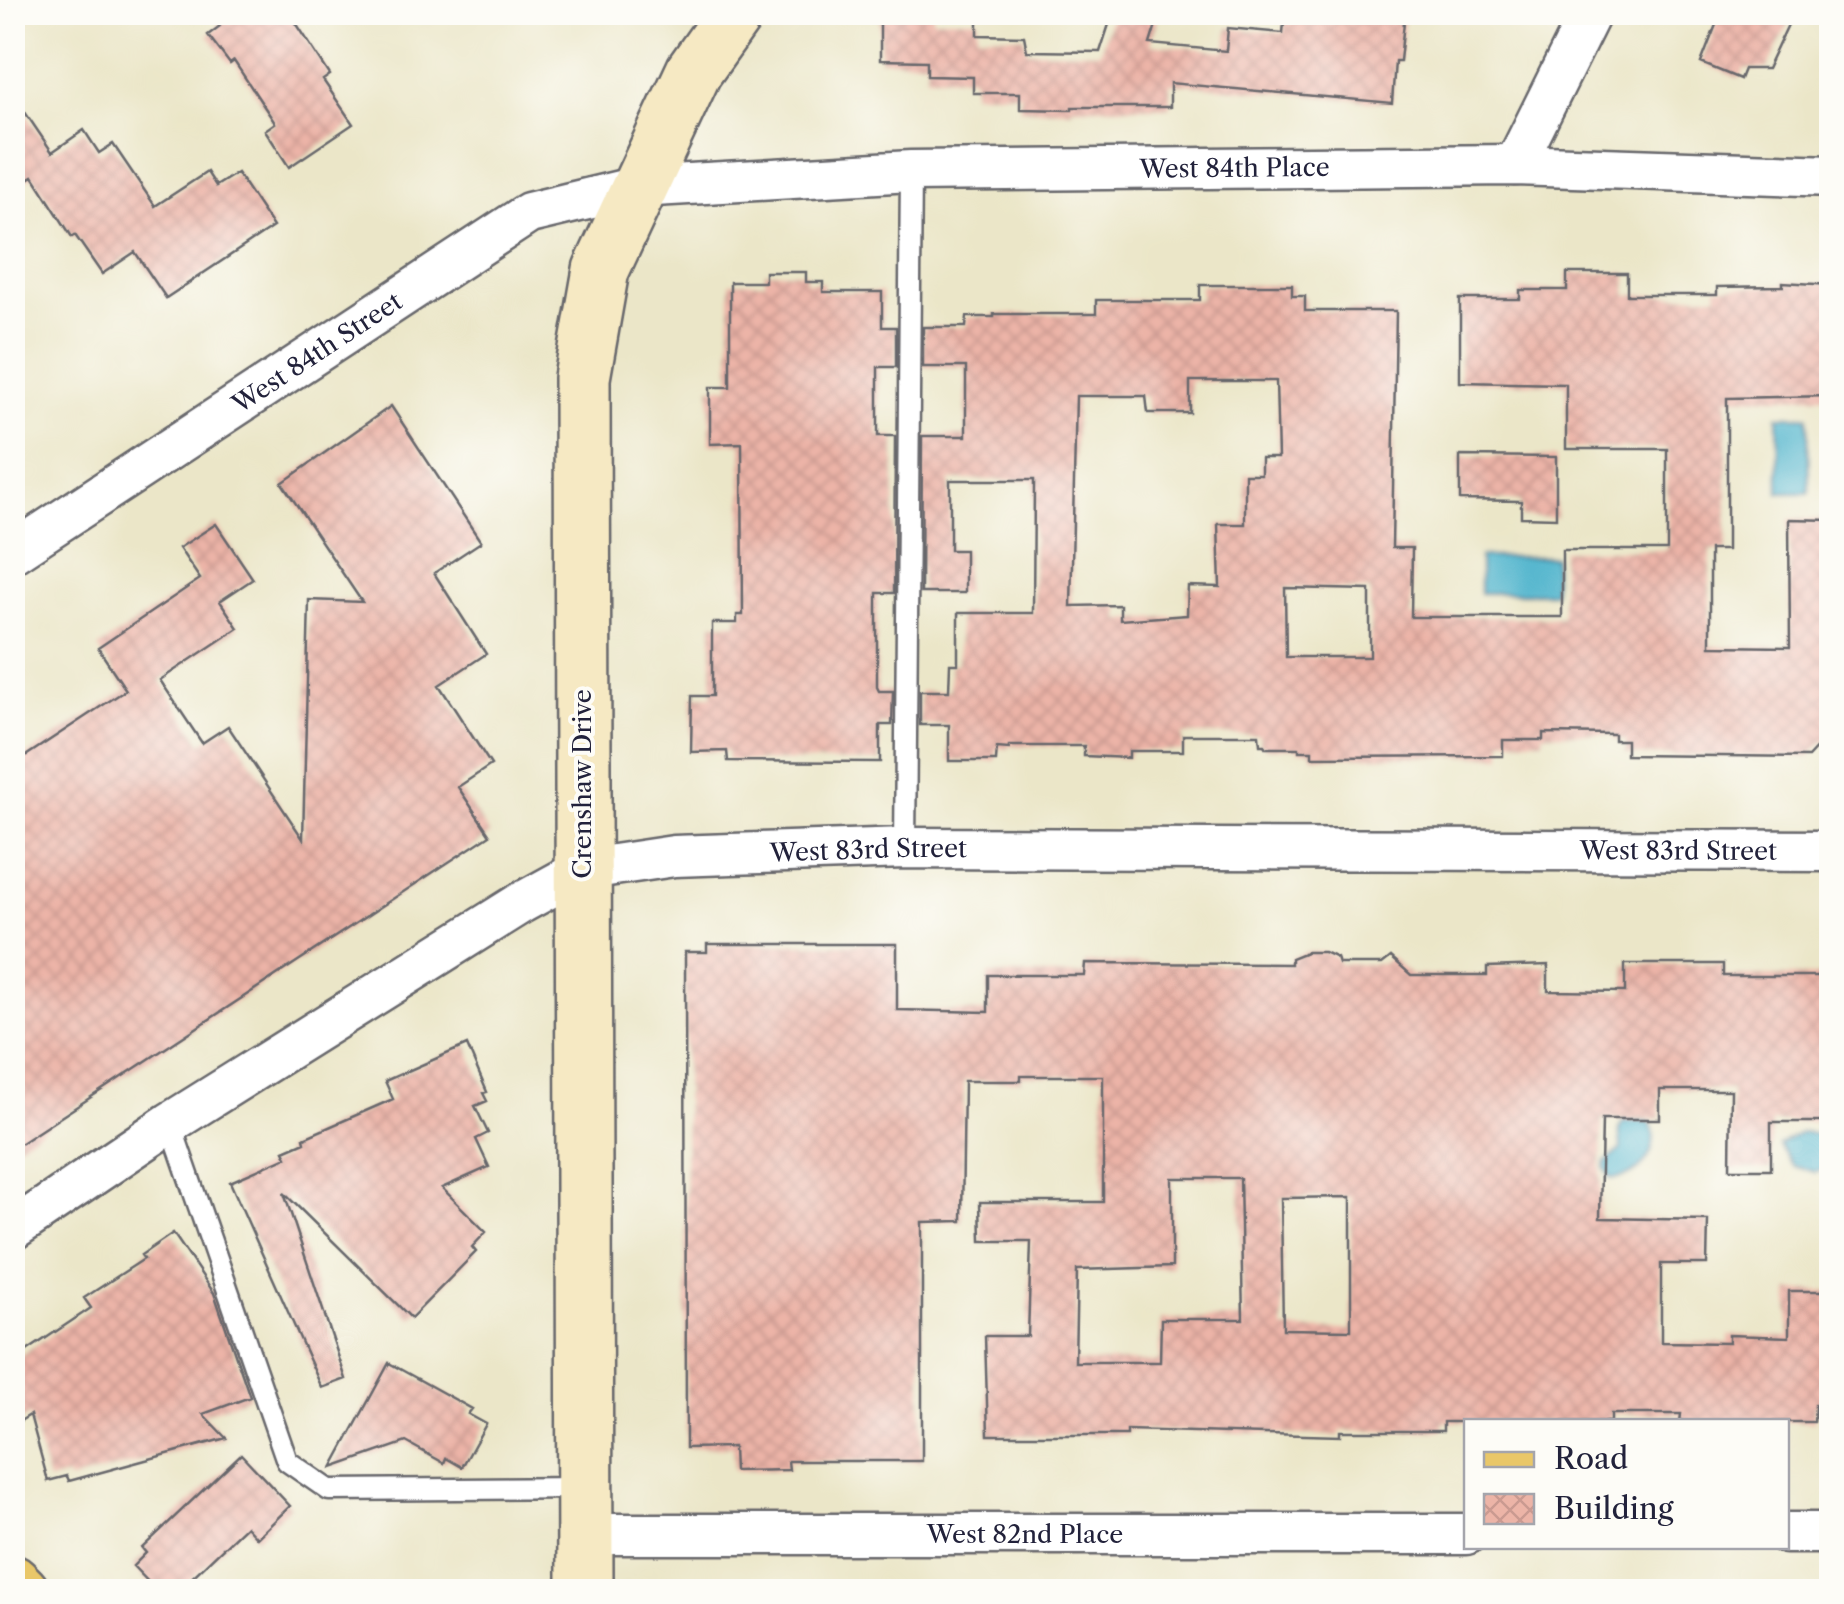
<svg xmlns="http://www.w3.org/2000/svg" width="1844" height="1604" font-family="'Libre Caslon Text',serif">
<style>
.water{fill:#4db3cc;stroke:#386a84;stroke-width:2.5}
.building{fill:url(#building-cross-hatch);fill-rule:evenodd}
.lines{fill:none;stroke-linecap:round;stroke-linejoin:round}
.service-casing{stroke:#68676c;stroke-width:25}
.minor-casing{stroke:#68676c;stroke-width:45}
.secondary-casing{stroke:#68676c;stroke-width:60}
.primary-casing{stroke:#68676c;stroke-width:60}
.service{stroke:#fff;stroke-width:20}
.minor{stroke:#fff;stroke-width:40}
.secondary{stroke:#f6e9c3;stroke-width:55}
.primary{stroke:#e9c769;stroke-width:55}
.labels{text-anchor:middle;stroke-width:8;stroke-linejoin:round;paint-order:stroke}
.street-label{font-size:25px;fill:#22223b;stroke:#fdfcf7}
</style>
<defs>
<pattern id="building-cross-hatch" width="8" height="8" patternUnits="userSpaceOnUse" patternTransform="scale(2.5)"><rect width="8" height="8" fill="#ecb4a7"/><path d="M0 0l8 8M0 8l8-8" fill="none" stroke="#ca9a91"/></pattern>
</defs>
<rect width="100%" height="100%" fill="#fdfcf7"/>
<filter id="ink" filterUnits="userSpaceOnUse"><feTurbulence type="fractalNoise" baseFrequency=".01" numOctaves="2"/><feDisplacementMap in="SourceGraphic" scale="20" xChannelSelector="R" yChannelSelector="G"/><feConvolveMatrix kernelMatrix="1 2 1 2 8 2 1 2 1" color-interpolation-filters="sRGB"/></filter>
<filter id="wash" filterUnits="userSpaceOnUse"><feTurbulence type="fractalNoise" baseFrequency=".0048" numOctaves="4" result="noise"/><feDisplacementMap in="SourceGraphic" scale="40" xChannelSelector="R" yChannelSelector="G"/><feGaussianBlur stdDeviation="2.25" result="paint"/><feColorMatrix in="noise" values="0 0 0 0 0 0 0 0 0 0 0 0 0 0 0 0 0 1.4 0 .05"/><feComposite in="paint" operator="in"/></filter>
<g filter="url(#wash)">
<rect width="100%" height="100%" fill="#ebe6c8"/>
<path class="water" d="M1778 416H1808L1809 493H1779Z
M1480 557H1554V593H1480Z
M1624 1121 1650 1122C1663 1147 1640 1181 1611 1178L1605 1168 1606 1162 1621 1149 1619 1128Z
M1802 1132 1831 1137V1167L1815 1172 1793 1166 1779 1145Z"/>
<g id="blocks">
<path class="building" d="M211 12H289L330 75 323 80 353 124 289 167 265 130 275 123 234 61 230 64 208 35 220 26Z
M880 12H933V19H978V35L1024 36 1027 51 1100 52 1113 12H1160L1150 44 1226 51 1228 28 1283 33 1285 12H1405L1400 61H1395L1392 103 1170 83V107H1072V110L1020 109V93H973V77L927 76V61L880 60Z
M1721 12H1794L1767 69H1744L1740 79 1701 63Z
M12 93 52 152 84 130 99 153 113 144 155 206 207 172 216 186 237 173 273 227 166 298 135 252 102 274 75 235 72 237 33 176 12 190Z
M765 272H806V282H823V292H882V327H896V367H878V436H895L894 593H877V687L879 691H893L892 725H880V762L728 761 727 751 691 752 692 696H712V623H737V615H743L742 443 710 444V387H730V282H765Z
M1567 273H1627V295H1717V287L1783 286V282L1831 285 1832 396 1727 398V550H1710V646L1790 647 1789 519 1832 520V742H1822L1808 757 1626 755V740H1614V734L1543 733V740H1503V756L1312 757V751H1299V748H1266L1264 745H1260L1259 735H1183V751H1129V758L1084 756V746H1009V749L997 748 996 761H949V725H920V691H949L950 664H958V613H1033L1034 484V480H950V550H965V593H921L922 436H966V367H923V327H966L967 317H994V314H1096V300H1200V285H1292V296H1305V311H1396L1392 548H1412L1411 617H1562V550H1667V449H1566V384L1460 382V299H1520V290H1567ZM1190 381H1276L1278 458H1261V474H1245V524H1218L1220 587 1188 586 1187 615 1120 620V605L1071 606 1076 396H1146L1148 413H1190ZM1285 588 1370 590V657H1286Z
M391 406 481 542 434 573 486 654 439 685 491 765 458 787 490 835 12 1149V765L126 690 98 648 200 579 179 548 216 524 253 579 220 601 238 628 160 680 202 743 228 726 303 839 309 600 362 602 282 483Z
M1460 456 1556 457V518L1521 517V501L1460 500Z
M707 944H897V1010L988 1012V975H1084L1085 963 1291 964V958L1306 952H1324L1337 958 1339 964H1382L1391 957 1411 975H1487V967L1548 965V991L1625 992V964H1723V976H1832V1122H1771V1169H1730L1731 1090H1660V1119H1602L1600 1218 1708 1220 1707 1264H1661V1342L1729 1343V1335L1789 1337V1291H1832V1406L1815 1405 1814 1422H1680L1681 1414H1611V1422H1443V1431H1340V1436L1127 1430V1435H988L985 1336H1028L1031 1241H981L980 1202H1103V1076H1021V1081H964L962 1221 922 1222V1461H788L789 1470 734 1471 733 1447 686 1448 685 952H707ZM1172 1178H1240L1243 1319H1161L1160 1362H1075L1077 1270 1172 1267ZM1351 1197V1330L1283 1329 1281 1198Z
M467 1045 487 1092 483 1093 487 1101 475 1106 488 1133 476 1139 489 1167 442 1188 486 1232 472 1247 476 1252 411 1318 284 1193 346 1379 322 1388 230 1182 287 1157 284 1151 305 1142 304 1138 393 1099 385 1081Z
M173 1233 214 1293 250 1397 203 1414 226 1438 69 1481 67 1476 48 1481 30 1415 12 1426V1361L91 1308 84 1298 144 1259 141 1255Z
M389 1363 472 1409 468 1414 486 1424 462 1467 446 1458 444 1463 406 1442 332 1468Z
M241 1454 290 1506 257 1538 246 1526 177 1592H158L133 1566 146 1553 142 1548Z"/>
</g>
</g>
<g filter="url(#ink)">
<use href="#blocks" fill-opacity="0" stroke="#68676c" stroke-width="2.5"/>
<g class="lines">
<g class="service-casing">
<path id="service" d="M905 848 911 171
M170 1123 287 1461 329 1490 581 1488"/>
</g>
<g class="minor-casing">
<g id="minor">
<path d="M1515 165 1591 12"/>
<path id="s1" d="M12 553 529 213 637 187 911 171 1515 165 1832 176"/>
<path id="s2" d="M12 1230 170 1123 521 903 581 870 674 856 905 848 1832 851"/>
<path d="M1786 1533H1832"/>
<path id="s3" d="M585 1534H1466"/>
</g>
</g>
<g class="secondary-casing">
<path id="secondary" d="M585 1592 582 378 601 270 694 71 736 12"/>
</g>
<g class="primary-casing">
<path id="primary" d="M12 1583 21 1592"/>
</g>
<use href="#service" class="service"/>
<use href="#minor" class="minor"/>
<use href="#secondary" class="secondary"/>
<use href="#primary" class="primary"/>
</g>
</g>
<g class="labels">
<g class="street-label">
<text dy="9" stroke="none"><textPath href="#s1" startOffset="1328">West 84th Place</textPath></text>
<text dy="9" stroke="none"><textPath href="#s1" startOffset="365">West 84th Street</textPath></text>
<text transform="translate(582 784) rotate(-90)" y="9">Crenshaw Drive</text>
<text dy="9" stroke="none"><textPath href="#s2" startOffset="1772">West 83rd Street</textPath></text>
<text dy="9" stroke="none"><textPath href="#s2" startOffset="962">West 83rd Street</textPath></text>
<text dy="9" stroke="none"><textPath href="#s3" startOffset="440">West 82nd Place</textPath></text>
</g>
</g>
<rect width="1844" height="1604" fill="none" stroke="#fdfcf7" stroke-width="50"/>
<rect x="1464" y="1419" width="325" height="130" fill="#fdfcf7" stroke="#a5a5ac" stroke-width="2.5"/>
<rect x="1484" y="1452" width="50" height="15" fill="#e9c769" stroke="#a5a5ac" stroke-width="2.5"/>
<text x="1554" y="1469" font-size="30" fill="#22223b">Road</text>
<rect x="1484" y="1494" width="50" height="30" fill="url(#building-cross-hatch)" stroke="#a5a5ac" stroke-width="2.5"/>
<text x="1554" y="1519" font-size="30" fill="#22223b">Building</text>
</svg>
